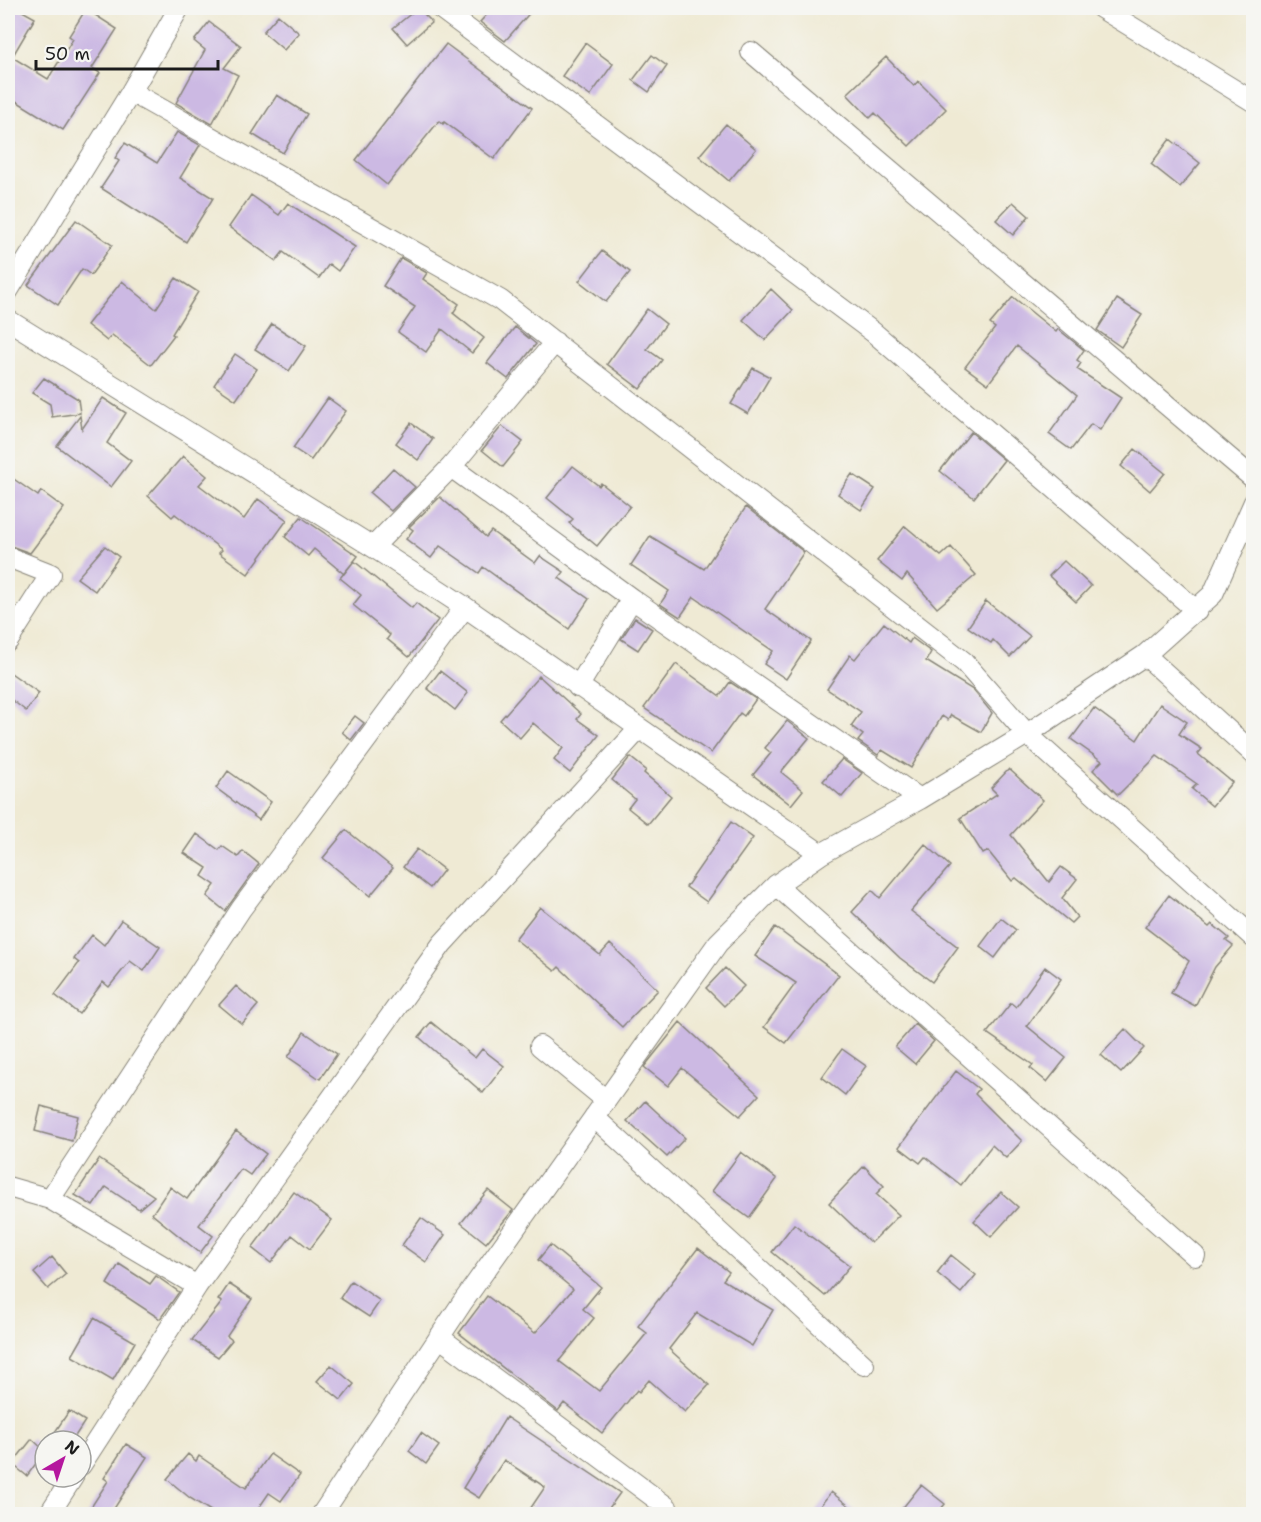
<svg xmlns="http://www.w3.org/2000/svg" width="1261" height="1522" font-family="'Shantell Sans',sans-serif">
<style>
.building{fill:#ccb9e3}
.lines{fill:none;stroke-linecap:round;stroke-linejoin:round}
.street-casing{stroke:#868378;stroke-width:22}
.street{stroke:#fff;stroke-width:20}
</style>
<rect width="100%" height="100%" fill="#f6f6f2"/>
<filter id="ink" filterUnits="userSpaceOnUse"><feTurbulence type="fractalNoise" baseFrequency=".0167" numOctaves="2"/><feDisplacementMap in="SourceGraphic" scale="12" xChannelSelector="R" yChannelSelector="G"/><feConvolveMatrix kernelMatrix="1 2 1 2 8 2 1 2 1" color-interpolation-filters="sRGB"/></filter>
<filter id="wash" filterUnits="userSpaceOnUse"><feTurbulence type="fractalNoise" baseFrequency=".008" numOctaves="4" result="noise"/><feDisplacementMap in="SourceGraphic" scale="24" xChannelSelector="R" yChannelSelector="G"/><feGaussianBlur stdDeviation="1.35" result="paint"/><feColorMatrix in="noise" values="0 0 0 0 0 0 0 0 0 0 0 0 0 0 0 0 0 1.4 0 .05"/><feComposite in="paint" operator="in"/></filter>
<g filter="url(#wash)">
<rect width="100%" height="100%" fill="#efead4"/>
<g id="blocks">
<path class="building" d="M8 8H17L35 18 12 57 48 79 73 39 69 36 86 9 117 29 92 68 100 73 63 130 8 96Z
M418 8 432 22 407 44 393 28Z
M493 8H534L505 41 480 22Z
M278 15 299 33 284 50 263 32Z
M209 22 241 46 224 68 238 75 212 124 176 103 205 50 194 41Z
M585 43 613 64 590 96 562 76Z
M446 44 532 108 494 159 444 122 443 124 439 121 387 185 356 160Z
M652 55 667 66 649 92 633 80Z
M886 57 914 86 918 81 946 109 909 146 875 113 870 118 847 94Z
M277 95 307 114 283 153 252 134Z
M726 124 756 149 729 181 699 156Z
M177 132 200 145 180 178 213 198 186 242 101 188 119 161 115 158 125 143 157 163Z
M1170 139 1200 163 1180 187 1151 164Z
M251 195 279 215 288 203 355 247 338 271 329 264 319 278 283 252 276 261 229 227Z
M1013 202 1029 216 1013 235 996 220Z
M76 220 112 245 91 275 82 269 58 305 28 285Z
M602 251 630 272 606 302 579 281Z
M401 258 427 273 423 279 459 304 453 313 484 338 472 353 442 329 426 352 398 332 415 307 383 286Z
M176 278 198 292 172 334 174 335 151 365 112 335 107 341 87 325 122 281 156 309Z
M771 289 793 310 765 340 743 320Z
M1013 297 1056 332 1058 329 1084 350 1077 360 1081 363 1077 369 1121 398 1100 430 1091 424 1071 450 1049 434 1077 395 1017 346 988 384 965 367 995 328 990 324Z
M1117 299 1142 315 1121 347 1097 330Z
M647 309 666 324 647 349 662 360 640 389 607 364Z
M272 324 306 346 289 371 255 349Z
M515 327 536 344 508 379 487 363Z
M235 354 257 369 236 400 214 385Z
M753 368 770 377 748 414 731 404Z
M44 378 78 399 80 413 52 417 50 404 32 393Z
M103 398 126 413 107 443 131 461 111 487 57 446 80 416 82 429Z
M328 398 346 411 311 460 293 448Z
M411 423 433 439 418 460 396 443Z
M502 426 523 442 503 467 482 450Z
M971 432 1004 460 974 498 940 471Z
M1135 449 1165 473 1150 491 1121 466Z
M183 456 207 476 199 485 244 519 258 499 287 520 248 574 219 553 222 550 175 514 172 517 148 496Z
M573 466 599 486 601 483 630 506 597 546 569 523 573 519 547 498Z
M393 468 415 487 391 511 370 493Z
M852 474 875 489 861 510 838 494Z
M8 475 38 496 41 491 64 508 30 553 8 545Z
M440 497 486 537 491 531 535 563 540 556 564 572 559 578 589 599 569 629 483 567 479 573 440 546 431 558 406 539 413 530 409 527Z
M746 507 804 552 765 609 811 641 786 679 764 664 773 651 694 597 680 617 660 604 669 591 631 565 650 536 704 569Z
M301 517 358 556 344 574 314 549 308 556 285 537Z
M905 526 941 556 951 547 976 575 937 608 907 574 902 581 877 561Z
M105 546 119 557 95 591 77 578Z
M354 561 412 608 416 603 438 620 409 657 387 639 390 635 353 605 361 595 340 578Z
M1064 561 1091 586 1076 602 1049 576Z
M986 601 1030 636 1010 657 993 640 991 643 968 627Z
M635 618 652 629 638 650 621 639Z
M884 623 909 643 912 638 931 652 926 661 973 690 992 713 981 732 951 715 948 720 942 716 911 768 882 750 878 755 858 741 863 735 851 726 861 712 827 689 850 655 855 659Z
M676 664 720 696 730 682 756 699 744 716 740 713 711 753 644 708Z
M8 671 39 693 26 711 8 697Z
M440 671 468 693 455 710 427 688Z
M539 676 581 714 577 719 599 735 570 773 554 760 563 748 533 723 520 738 500 720Z
M1160 704 1187 722 1179 734 1202 749 1198 754 1232 782 1212 806 1192 789 1197 784 1157 756 1118 795 1093 770 1102 761 1071 739 1094 708 1137 740Z
M355 716 364 723 351 740 342 732Z
M787 721 809 738 781 772 803 790 791 805 753 775 771 753 765 748Z
M630 757 646 770 644 773 671 796 648 824 628 808 635 799 612 780Z
M842 759 862 773 842 797 823 781Z
M1009 769 1043 800 1011 835 1049 882 1061 867 1077 879 1062 898 1077 917 1071 923 1016 878 1012 881 988 851 983 854 960 818 997 794 991 788Z
M228 771 271 802 259 820 216 788Z
M731 822 753 838 707 902 686 887Z
M346 830 393 868 370 896 323 858Z
M197 834 219 850 222 846 238 857 243 851 259 864 225 911 207 896 215 885 202 876 207 868 184 853Z
M925 844 950 866 911 911 958 947 932 982 900 958 852 912 872 890 880 898Z
M417 849 444 870 430 888 403 867Z
M1169 895 1209 927 1212 924 1229 938 1226 941 1233 946 1215 967 1195 1006 1171 993 1189 961 1145 927Z
M540 907 600 955 610 944 658 990 622 1027 559 967 555 971 515 939Z
M1001 918 1016 930 995 958 980 946Z
M121 920 160 947 144 971 130 961 109 987 103 982 79 1014 55 995 79 963 74 959 92 935 104 945Z
M775 927 839 975 786 1043 764 1027 796 983 755 956Z
M1045 967 1061 979 1027 1026 1066 1058 1047 1082 1030 1068 1033 1065 987 1033 1011 1003 1016 1007Z
M725 968 744 986 724 1006 706 988Z
M236 986 258 1005 242 1024 219 1005Z
M431 1022 475 1058 482 1049 504 1066 483 1093 419 1037Z
M680 1022 759 1095 740 1116 682 1068 668 1086 644 1067Z
M915 1024 934 1041 915 1064 895 1047Z
M1125 1029 1144 1048 1121 1073 1101 1055Z
M304 1032 337 1054 320 1079 288 1057Z
M842 1049 866 1066 845 1095 822 1077Z
M956 1071 979 1089 975 1094 1022 1141 1006 1158 992 1145 961 1185 925 1157 920 1163 899 1147Z
M645 1101 685 1138 667 1157 627 1121Z
M41 1106 78 1116 72 1141 35 1131Z
M236 1131 266 1154 250 1175 241 1169 199 1225 213 1236 200 1253 152 1214 170 1187 187 1199Z
M741 1152 777 1179 749 1218 712 1191Z
M99 1159 154 1196 139 1209 106 1187 93 1206 75 1195Z
M864 1166 884 1186 876 1194 899 1215 871 1243 829 1203Z
M488 1190 513 1210 486 1243 461 1223Z
M294 1192 332 1220 310 1249 292 1235 271 1263 252 1248Z
M1001 1192 1018 1207 991 1237 974 1221Z
M421 1218 445 1235 426 1262 402 1245Z
M794 1224 850 1266 825 1296 772 1252Z
M550 1245 601 1287 583 1309 594 1318 559 1361 599 1391 647 1333 638 1326 698 1248 729 1272 723 1280 773 1310 752 1346 697 1313 669 1349 709 1385 685 1412 649 1380 639 1392 637 1390 602 1433 564 1403 558 1411 459 1333 487 1296 535 1333 573 1289 538 1260Z
M951 1255 976 1275 961 1293 937 1273Z
M52 1257 66 1274 48 1289 34 1273Z
M119 1264 150 1284 156 1276 179 1292 160 1319 107 1284Z
M351 1281 380 1301 369 1317 340 1298Z
M229 1284 252 1299 227 1336 232 1340 218 1357 192 1340 222 1302 218 1300Z
M94 1318 135 1342 113 1380 72 1356Z
M331 1365 354 1384 341 1400 317 1381Z
M69 1411 85 1421 72 1441H49Z
M506 1417 620 1493 604 1515H526L545 1487 504 1460 479 1498 463 1488Z
M421 1433 439 1446 426 1464 409 1451Z
M32 1439 45 1451 27 1476 12 1464Z
M126 1444 147 1457 110 1515H86L108 1481 104 1478Z
M188 1454 196 1461 199 1456 246 1488 270 1454 300 1475 281 1501 269 1493 254 1515H217L190 1498 167 1479Z
M921 1485 945 1504 936 1515H897Z
M831 1492 861 1515H813Z"/>
</g>
</g>
<g filter="url(#ink)">
<use href="#blocks" fill-opacity="0" stroke="#868378" stroke-width="1.5"/>
<g class="lines">
<g class="street-casing">
<path id="street" d="M440 8 873 332 1197 611
M1101 8 1254 102
M751 52 1254 479
M131 92 500 300 964 662 1027 734 1254 938
M8 291 131 92 179 8
M8 320 373 547 465 607 821 854 920 799 1027 734 1145 655 1213 594 1254 502
M555 342 451 467 632 599
M373 547 451 467
M8 557 51 574 8 641
M1145 655 1254 754
M578 687 632 599 920 799
M776 885 1195 1256
M540 1046 606 1100
M594 1117 864 1365
M8 1187 50 1199
M197 1286 50 1199 241 909 465 607
M439 1337 667 1507 663 1514
M81 1465 197 1286 442 944 639 729
M49 1514 73 1477
M322 1514 462 1303 718 943 776 885 821 854"/>
</g>
<use href="#street" class="street"/>
</g>
</g>
<rect width="1261" height="1522" fill="none" stroke="#f6f6f2" stroke-width="30"/>
<g transform="translate(63 1459) rotate(39)"><circle r="28" fill="#f6f6f2" stroke="#9f9f9c" stroke-width="1.5"/>
<path d="M0-4.5L10 22L0 15L-10 22Z" fill="#b5179e"/>
<text y="-9" font-size="16" font-weight="bold" text-anchor="middle" fill="#1c1c1c">N</text>
</g>
<path d="M36 60v9h182v-9" fill="none" stroke="#1c1c1c" stroke-width="3"/>
<text x="45" y="60" font-size="18" fill="#1c1c1c" stroke="#f6f6f2" stroke-width="4.5" paint-order="stroke">50 m</text>
</svg>
